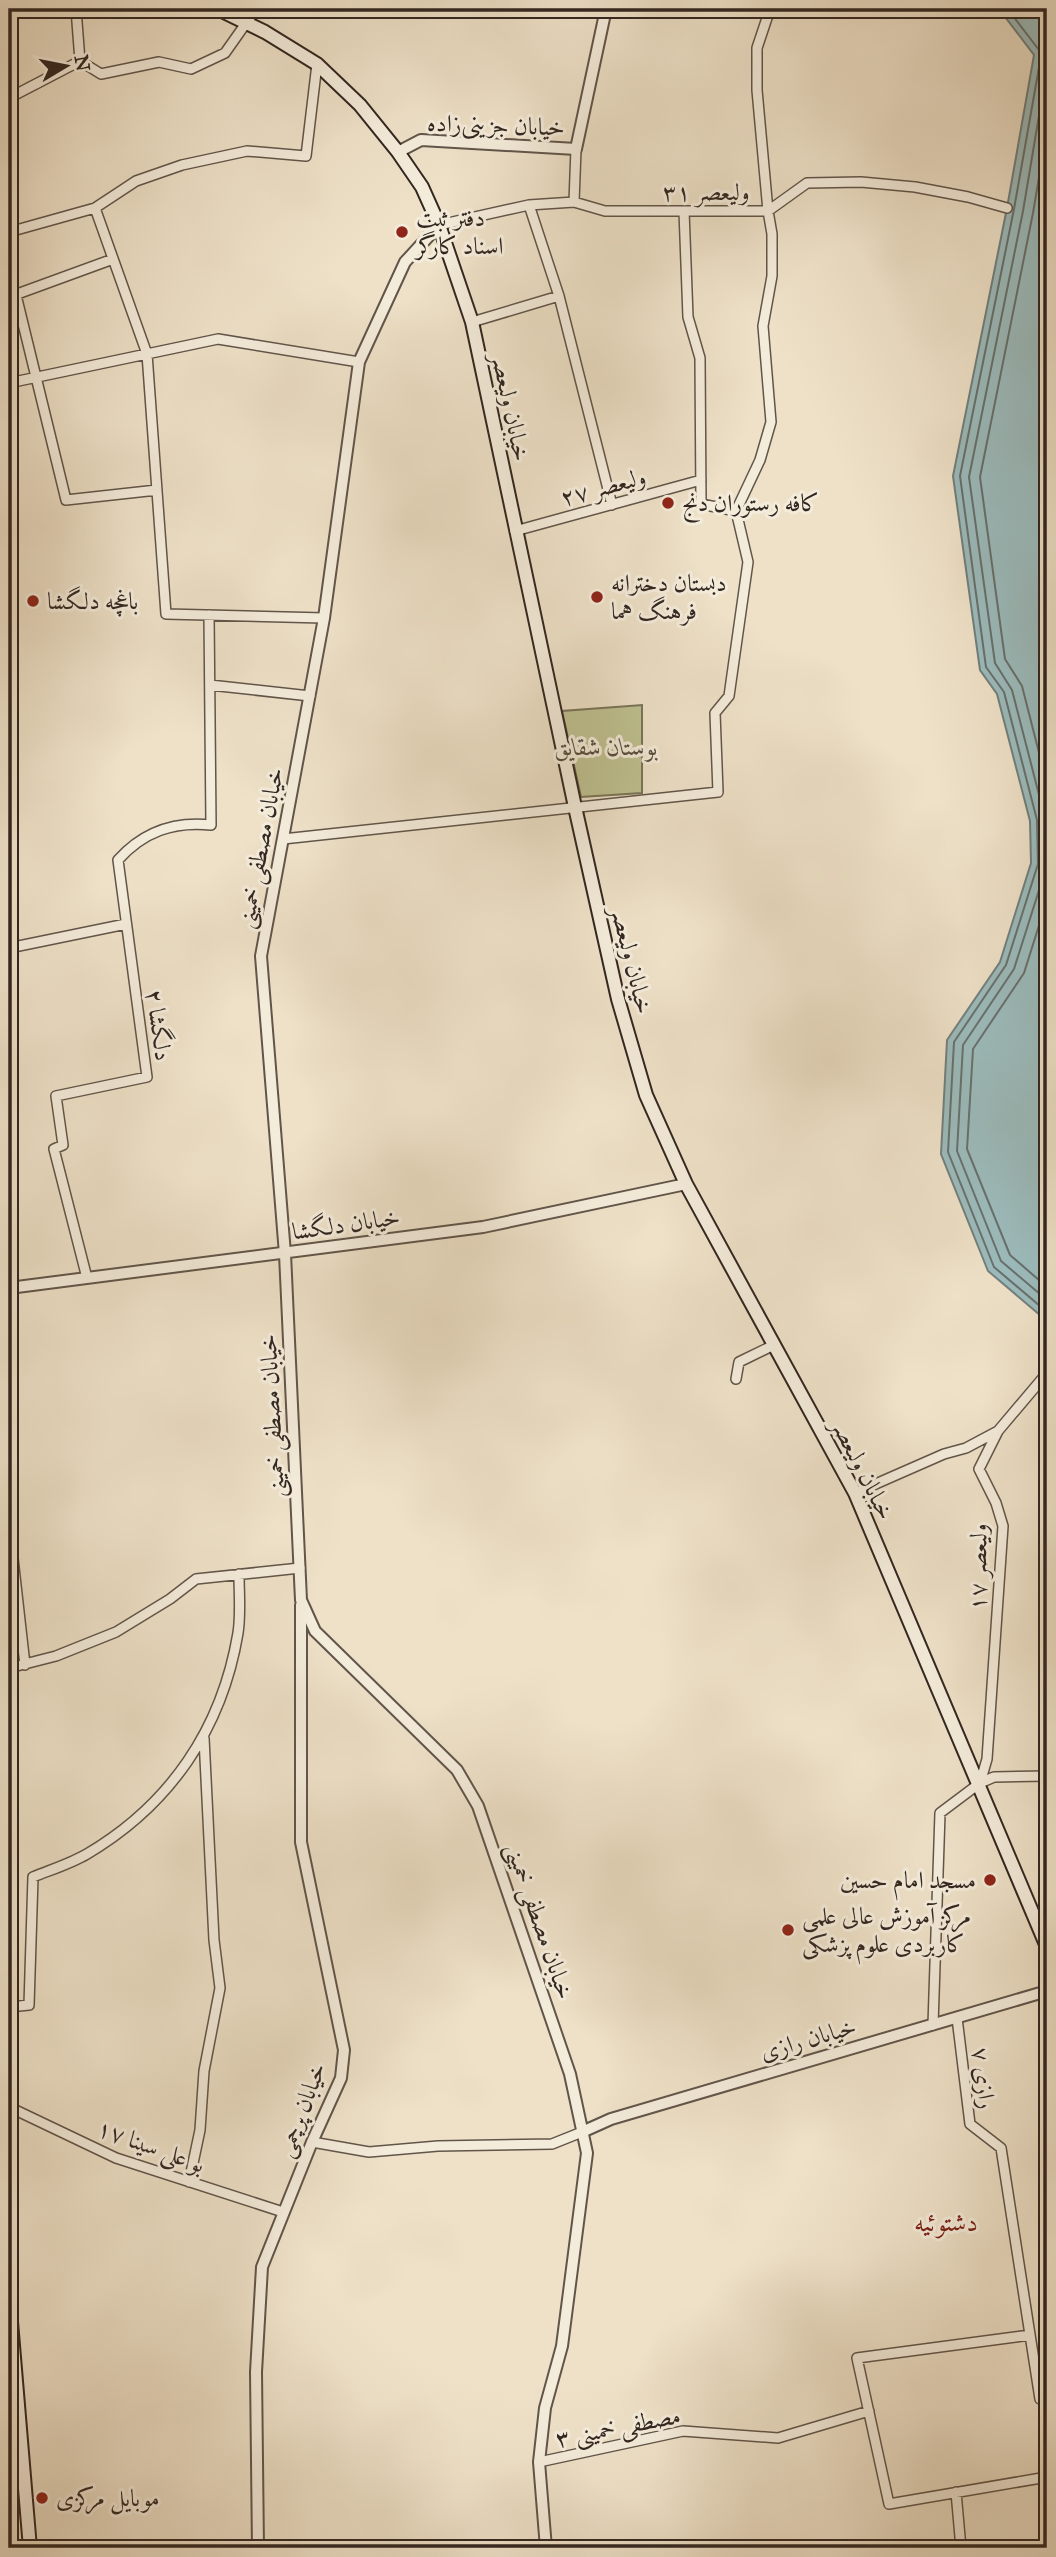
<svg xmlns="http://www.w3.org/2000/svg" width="1056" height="2557" font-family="'IM FELL Great Primer',Amiri,serif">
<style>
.green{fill:#bfc191;stroke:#787458;stroke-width:2}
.water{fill:#9cbcbd;stroke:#72807e;stroke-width:2}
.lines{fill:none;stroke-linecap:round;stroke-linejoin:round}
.shore{stroke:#67716e;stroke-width:2}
.minor-casing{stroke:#61554a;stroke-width:12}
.tertiary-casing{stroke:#61554a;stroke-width:14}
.secondary-casing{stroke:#322620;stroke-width:16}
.minor{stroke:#f4ecdb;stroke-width:9}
.tertiary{stroke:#f4ecdb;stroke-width:10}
.secondary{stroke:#f4ecdb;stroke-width:12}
.poi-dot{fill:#8f2418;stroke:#f4ecdb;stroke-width:2.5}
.labels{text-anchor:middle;stroke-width:6;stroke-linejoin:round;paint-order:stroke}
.street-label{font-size:24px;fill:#322620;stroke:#f4ecdb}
.poi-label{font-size:24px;fill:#322620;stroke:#f4ecdb;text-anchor:start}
.park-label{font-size:24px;font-style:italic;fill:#554d3c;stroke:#f4ecdb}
.neighbourhood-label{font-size:26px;fill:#7a1f14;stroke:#f4ecdb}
</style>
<rect width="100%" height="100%" fill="#eee1c8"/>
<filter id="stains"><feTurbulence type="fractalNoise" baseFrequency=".00286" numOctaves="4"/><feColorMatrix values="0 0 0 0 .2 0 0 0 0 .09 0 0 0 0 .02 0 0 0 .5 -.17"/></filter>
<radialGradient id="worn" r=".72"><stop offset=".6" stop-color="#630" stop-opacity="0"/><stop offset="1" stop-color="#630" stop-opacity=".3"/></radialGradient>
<path class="green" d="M642 705V793L581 797 562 711Z"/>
<path class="water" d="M1005 9H1047V1321L988 1271 941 1154 947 1040 1000 962 1031 863 1030 821 997 694 980 670 953 476 1007 208 1034 55 1006 18Z"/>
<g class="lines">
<path class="shore" d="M1012 9 1013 16 1039 50 1041 56 1014 209 960 476 986 667 1004 692 1037 820 1038 864 1006 965 954 1042 948 1152 994 1267 1047 1312
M1047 68 1023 211 969 477 995 663 1012 690 1045 818 1047 865 1014 969 963 1045 957 1151 1001 1261 1047 1300
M1047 130 1033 213 980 477 1005 659 1022 686 1047 784
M1047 900 1024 973 973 1049 967 1149 1010 1255 1047 1287"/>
<g class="minor-casing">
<path id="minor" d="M76 9 80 61
M80 61 101 74 159 62 191 69 225 53 256 9
M9 98 80 61
M574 202 576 149
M529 205 559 296 612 505
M95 208 147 354 166 614 324 618
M439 225 529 205 574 202 605 211H768L807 183 861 182 915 187 968 197 1007 208
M9 232 95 208 136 181 182 165 247 151 306 156 317 64
M16 295 66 500 157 490
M9 297 113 259
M472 322 559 296
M9 383 218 339 359 362
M736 511 760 460 771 422 763 326 772 276V234L768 211 757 90V48L770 9
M515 531 701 480
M210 685 310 696
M283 839 718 792 715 713 729 696 748 562 736 511 701 504 700 358 688 317 684 211
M9 948 126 924
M87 1278 54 1149 63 1145 56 1096 147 1077 118 860C143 832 173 821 211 825L209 615
M736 1379 739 1362 774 1345
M998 1431 1047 1373
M855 1493 944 1454 966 1448 998 1431 979 1469 996 1503 1003 1526 987 1759 980 1783
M9 1523 25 1665
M9 1668 56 1656 116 1632 170 1599 196 1579 300 1568
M9 2007 29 2005 33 1877C50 1870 70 1864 87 1854 170 1805 222 1729 238 1633 241 1614 239 1594 239 1574
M957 2018 970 2124 1001 2148 1040 2399 1047 2397
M933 2025 940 1813 980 1783 994 1777 1047 1776
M9 2107 116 2158 283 2212
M312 2142 369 2152 438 2146 552 2144 582 2132
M189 2182 200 2130 204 2071 220 1988 214 1940 204 1738
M1030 2335 857 2358 889 2504 1047 2477
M539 2462 683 2431 778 2438 869 2411
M956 2492 961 2548"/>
</g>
<g class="tertiary-casing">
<path id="tertiary" d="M398 152 421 140 576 149 606 9
M439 225 405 262 359 362 324 618 261 956 285 1254 301 1600 315 1631 457 1770 478 1806 570 2074 587 2153 562 2346 545 2408 539 2462 546 2548
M9 1288 483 1227 686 1184
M582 2132 611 2119 1047 1991
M258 2548 256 2372 262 2267 312 2142 341 2078 344 2050 301 1842V1605"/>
</g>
<g class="secondary-casing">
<path id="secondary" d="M218 9 265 32 317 64 360 105 398 152 422 187 439 225 472 322 575 807 618 999 646 1095 686 1184 855 1493 1047 1947
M9 2298 30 2548"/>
</g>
<use href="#minor" class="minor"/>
<use href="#tertiary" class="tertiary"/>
<use href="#secondary" class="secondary"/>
</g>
<g class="poi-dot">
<circle cx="402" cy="232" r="7"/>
<circle cx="668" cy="503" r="7"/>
<circle cx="597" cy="597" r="7"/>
<circle cx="33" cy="601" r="7"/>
<circle cx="990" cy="1880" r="7"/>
<circle cx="788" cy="1930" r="7"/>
<circle cx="42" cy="2498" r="7"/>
</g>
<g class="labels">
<g class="street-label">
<text transform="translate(496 125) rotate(2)" y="8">خیابان جزینی‌زاده</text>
<text x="706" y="200">ولیعصر ۳۱</text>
<text transform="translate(511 407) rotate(78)" y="8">خیابان ولیعصر</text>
<text transform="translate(603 487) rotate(-15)" y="8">ولیعصر ۲۷</text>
<text transform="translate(260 848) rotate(-79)" y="8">خیابان مصطفی خمینی</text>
<text transform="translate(632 960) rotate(76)" y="8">خیابان ولیعصر</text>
<text transform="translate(159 1025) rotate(82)" y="8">دلگشا ۲</text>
<text transform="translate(346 1224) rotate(-8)" y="8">خیابان دلگشا</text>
<text transform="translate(272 1416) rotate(-93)" y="8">خیابان مصطفی خمینی</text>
<text transform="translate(863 1469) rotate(63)" y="8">خیابان ولیعصر</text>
<text transform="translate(978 1567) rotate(-89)" y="8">ولیعصر ۱۷</text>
<text transform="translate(540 1921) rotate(71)" y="8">خیابان مصطفی خمینی</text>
<text transform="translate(808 2039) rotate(-16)" y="8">خیابان رازی</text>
<text transform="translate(984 2078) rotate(83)" y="8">رازی ۷</text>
<text transform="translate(301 2110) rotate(-69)" y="8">خیابان پرچمی</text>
<text transform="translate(151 2146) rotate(20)" y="8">بو علی سینا ۱۷</text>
<text transform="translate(618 2427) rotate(-11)" y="8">مصطفی خمینی ۳</text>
</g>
<g class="poi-label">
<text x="416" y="226">دفتر ثبت<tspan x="416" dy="28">اسناد کارگر</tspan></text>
<text x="682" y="511">کافه رستوران دنج</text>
<text x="611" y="591">دبستان دخترانه<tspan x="611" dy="28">فرهنگ هما</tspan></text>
<text x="47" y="609">باغچه دلگشا</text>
<text x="976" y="1888" text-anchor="end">مسجد امام حسین</text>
<text x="802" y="1924">مرکز آموزش عالی علمی<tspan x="802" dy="28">کاربردی علوم پزشکی</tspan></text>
<text x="56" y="2506">موبایل مرکزی</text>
</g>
<g class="park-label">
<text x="606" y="755">بوستان شقایق</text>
</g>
<g class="neighbourhood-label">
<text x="946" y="2231">دشتوئیه</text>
</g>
</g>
<rect width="1056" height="2557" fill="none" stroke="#eee1c8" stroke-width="35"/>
<rect x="10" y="10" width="1035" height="2536" fill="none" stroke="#322620" stroke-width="3.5"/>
<rect x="18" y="18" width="1021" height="2522" fill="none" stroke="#322620" stroke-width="2"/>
<g transform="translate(66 66) rotate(80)" stroke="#f4ecdb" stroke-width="5" paint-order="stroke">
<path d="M0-5L12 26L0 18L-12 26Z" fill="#322620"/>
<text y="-10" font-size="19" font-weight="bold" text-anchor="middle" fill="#322620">N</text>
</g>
<rect width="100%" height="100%" filter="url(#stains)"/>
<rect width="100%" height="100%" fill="url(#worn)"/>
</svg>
